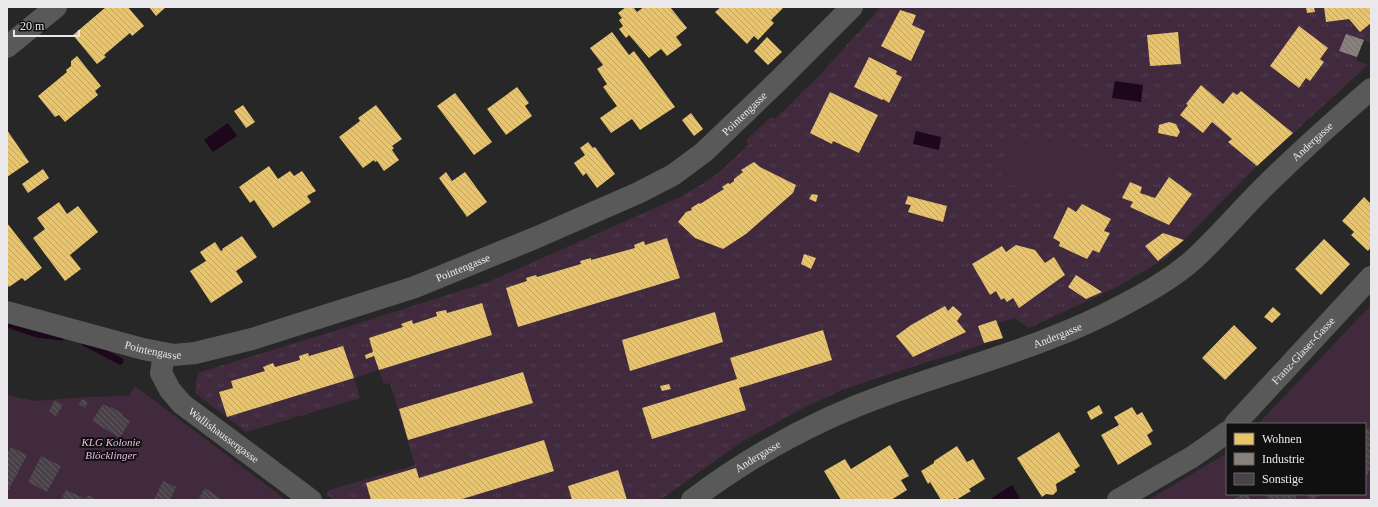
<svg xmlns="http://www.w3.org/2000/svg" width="1378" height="507" font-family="'Times New Roman',serif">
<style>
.grass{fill:url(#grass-tufts)}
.garden{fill:#412a3e}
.water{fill:#1d071c}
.homes{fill:url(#homes-back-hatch)}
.industry{fill:url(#industry-back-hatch)}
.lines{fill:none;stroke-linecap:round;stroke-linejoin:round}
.stream{stroke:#1d071c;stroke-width:7}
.building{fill:url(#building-back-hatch)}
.minor{stroke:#5a595a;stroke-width:22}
.labels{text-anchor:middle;stroke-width:4;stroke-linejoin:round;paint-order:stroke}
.street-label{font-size:11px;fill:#eae8ea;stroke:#111011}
.park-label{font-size:11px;font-style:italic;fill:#eeb9e8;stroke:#111011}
</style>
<defs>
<pattern id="grass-tufts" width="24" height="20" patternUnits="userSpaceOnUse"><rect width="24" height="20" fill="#412a3e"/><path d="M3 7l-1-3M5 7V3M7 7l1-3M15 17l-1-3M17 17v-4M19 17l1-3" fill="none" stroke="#533f51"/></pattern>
<pattern id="homes-back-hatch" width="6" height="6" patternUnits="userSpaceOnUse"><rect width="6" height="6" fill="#e9c46a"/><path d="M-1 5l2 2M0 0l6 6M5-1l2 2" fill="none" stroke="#c0a461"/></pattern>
<pattern id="industry-back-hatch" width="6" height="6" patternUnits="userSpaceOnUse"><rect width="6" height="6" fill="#8a817c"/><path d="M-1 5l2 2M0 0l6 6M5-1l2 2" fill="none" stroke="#726c69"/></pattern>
<pattern id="building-back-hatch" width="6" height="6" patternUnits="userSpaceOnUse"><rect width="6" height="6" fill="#484147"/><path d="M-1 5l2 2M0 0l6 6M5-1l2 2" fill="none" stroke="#635c62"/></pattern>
</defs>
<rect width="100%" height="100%" fill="#282728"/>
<path class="grass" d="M881 7H1371V43L1364 40 1356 60 1368 65 1257 166 1166 258 1117 287 1029 328 1014 318 998 323 1003 338 877 378 842 390 807 406 743 441 660 500H334L326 494 329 490 415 465 390 383 384 384 379 370 354 378 360 398 246 432 195 393 198 373 344 328 488 282 680 197 709 180 726 166 749 144 746 140 771 117 775 119 820 75Z"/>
<path class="garden" d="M1007 134 1118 151 1110 200 1000 183Z
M1371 305V500H1148L1227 453V494H1365V424H1258Z
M135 386 286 500H7V395L35 401 85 397 129 396Z"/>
<path class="water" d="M1115 81 1143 85 1141 102 1112 98Z
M228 123 237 136 213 152 204 140Z
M916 131 941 137 939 150 913 144Z
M1012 485 1020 498 1016 500H993L992 498Z"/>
<path class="homes" d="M106 7H128L144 26 132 36 130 33 104 55 106 57 97 64 73 35Z
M149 7H166L156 16Z
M626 7H633L637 12 644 7H670L687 28 676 37 682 45 667 56 661 49 649 58 629 35 626 38 619 29 623 26 619 20 622 18 618 13Z
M721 7H784L771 20 774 23 758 40 754 36 747 44 715 12Z
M1306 7H1314L1315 12 1307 13Z
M1324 7H1371V23L1360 32 1349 19 1326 22Z
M900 10 916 15 912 25 925 31 911 61 881 46Z
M1299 26 1328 48 1320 59 1324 62 1310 81 1306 78 1299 88 1270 66Z
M612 32 629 55 634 51 675 107 640 130 632 119 611 133 600 118 617 106 603 87 607 84 597 69 603 65 590 48Z
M1178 32 1181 64 1150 66 1147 35Z
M767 37 782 52 768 65 754 51Z
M77 56 101 86 95 91 98 95 65 122 59 115 55 117 38 96 67 72 66 70 71 66V61Z
M869 57 897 71 896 74 902 77 889 103 883 99 882 100 854 87Z
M1201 85 1223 104 1233 92 1237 95 1241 91 1293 133 1257 166 1228 142 1232 139 1212 122 1203 133 1180 115 1188 105 1186 104Z
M517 87 529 103 525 106 532 116 506 135 487 109Z
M830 92 878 115 859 153 833 141 832 144 810 133Z
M455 93 492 142 474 155 437 106Z
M243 105 255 122 246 128 234 111Z
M376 105 402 139 392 146 394 148 392 150 399 160 384 171 377 161 375 162 374 160 363 168 339 137 360 121 358 118Z
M691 113 703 129 694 136 682 120Z
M1169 122 1176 124 1180 132 1177 137 1158 133 1159 125Z
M7 130 29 162 7 177Z
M588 142 593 148 595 147 615 174 597 188 586 173 583 176 574 163 585 155 580 148Z
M754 162 760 167 796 185 793 193 746 234 723 249 695 238 678 222 686 212 692 210 691 208 699 203 700 204 724 189 722 187 728 183 730 184 734 181V179L743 172 741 170Z
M269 166 278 179 290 171 294 176 302 171 316 191 307 196 311 202 273 228 254 200 250 203 239 187Z
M43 169 49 178 28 193 22 184Z
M446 172 452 181 465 172 487 202 467 217 439 178Z
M1169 177 1192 194 1169 225 1130 207 1133 202 1122 198 1130 182 1142 187 1140 193 1155 198Z
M812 194 818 195 816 202 809 199Z
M908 196 947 206 943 222 908 212 911 205 905 204Z
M1364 197 1371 204V247L1368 251 1351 235 1354 232 1342 221Z
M59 202 67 214 78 206 98 232 70 255 81 269 65 281 33 238 45 229 37 218Z
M1082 204 1111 219 1104 231 1110 233 1099 253 1093 250 1087 259 1059 246 1060 242 1053 238 1068 207 1076 212Z
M7 223 42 268 25 281 22 278 9 287 7 284Z
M1163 233 1184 240 1158 261 1145 246Z
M242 236 257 257 236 271 243 282 211 303 190 271 206 261 200 252 215 242 221 251 223 250 222 249Z
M667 238 680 278 518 327 506 288 527 281 526 278 536 275 537 277 581 264 580 261 591 258V260L635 248 634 245 644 241 645 245Z
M1324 239 1350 264 1321 295 1295 269Z
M1016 245 1035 250 1045 263 1054 257 1065 275 1019 308 1013 298 1007 302 1004 298 1001 300 996 291 990 295 972 264 1002 246 1006 252Z
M804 254 816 258 811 269 801 264Z
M1076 275 1102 292 1086 299 1068 287Z
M482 303 492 335 379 370 374 356 366 359 365 355 373 352 369 338 403 327 401 324 412 320 413 324 437 316 436 312 446 310 447 313Z
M945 306 948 311 953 306 962 314 957 321 966 332 913 357 896 336 911 325Z
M1273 307 1281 314 1272 323 1264 317Z
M715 312 723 342 630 371 622 340Z
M996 320 1003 338 984 343 978 326Z
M1234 325 1257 348 1225 380 1202 358Z
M823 330 832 360 739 388 746 410 652 439 642 408 737 379 730 358Z
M343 346 354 378 227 417 219 392 233 388 231 381 265 371 263 367 273 363 275 367 300 360 299 356 308 353 309 356Z
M523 372 533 403 408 440 399 409Z
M669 384 671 389 662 391 660 386Z
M1099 405 1103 413 1091 420 1087 412Z
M1132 407 1137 415 1142 412 1153 431 1147 435 1152 444 1118 465 1101 435 1119 425 1114 417Z
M1059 432 1080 466 1074 470 1076 472 1056 484 1057 491 1053 495 1046 494 1042 497 1017 458Z
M544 440 554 471 459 500H426L425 499 421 500H371L366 483 416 468 419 478Z
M890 445 909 476 901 480 907 490 891 500H841L824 471 845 459 851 469Z
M957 446 967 462 973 459 985 479 969 489 971 491 956 500 955 498 952 500H941L930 482 928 484 921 471 934 463V461Z
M618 470 627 500H572L568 486Z"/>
<path class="industry" d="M1346 34 1364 40 1357 57 1339 51Z"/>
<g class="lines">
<path class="stream" d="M7 324 37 334 61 337
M85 343 120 361"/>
</g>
<path class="building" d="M82 399 88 402 85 408 79 404Z
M55 400 63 405 56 416 49 411Z
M103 404 110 408 111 407 123 414 122 416 130 421 120 438 92 421Z
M1370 428 1371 429V467L1367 475 1365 472V431Z
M11 447 27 455 9 489 7 488V454Z
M41 456 61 466 47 492 28 482Z
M163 481 176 487 170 500H154Z
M205 488 221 499V500H198Z
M66 490 86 499 88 495 98 500H61Z
M1243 494H1248L1251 500H1232Z
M1268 494H1294L1297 500H1268L1266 495Z
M1306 494H1322L1312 500H1310Z"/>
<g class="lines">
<g class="minor">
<path d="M7 47 56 7"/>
<path id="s1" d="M7 312 143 349 174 355 195 353 252 339 415 287 535 238 638 193 673 175 704 152 778 81 852 7"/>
<path id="s2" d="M164 354 161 373 170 390 182 404 311 500"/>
<path id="s3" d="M1235 424 1371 277"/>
<path id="s4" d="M692 500C753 454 819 418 891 393 969 365 1052 344 1125 304 1146 293 1176 275 1193 260 1217 238 1238 213 1261 190 1296 155 1333 122 1371 89"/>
<path d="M1118 500 1192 457 1208 446 1227 432"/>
</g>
</g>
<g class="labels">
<g class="street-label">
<text dy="4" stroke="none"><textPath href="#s1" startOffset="799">Pointengasse</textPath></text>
<text dy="4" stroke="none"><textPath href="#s4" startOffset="727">Andergasse</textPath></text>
<text dy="4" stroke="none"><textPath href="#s1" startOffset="475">Pointengasse</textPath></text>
<text dy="4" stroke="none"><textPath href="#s4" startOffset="403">Andergasse</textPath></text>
<text dy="4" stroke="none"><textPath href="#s1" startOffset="151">Pointengasse</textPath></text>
<text dy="4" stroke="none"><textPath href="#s3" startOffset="100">Franz-Glaser-Gasse</textPath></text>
<text dy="4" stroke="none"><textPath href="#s2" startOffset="109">Wallishaussergasse</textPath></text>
<text dy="4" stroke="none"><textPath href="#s4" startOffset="79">Andergasse</textPath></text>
</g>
<g class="park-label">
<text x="111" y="446">KLG Kolonie<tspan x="111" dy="13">Blöcklinger</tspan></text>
</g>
</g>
<rect width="1378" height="507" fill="none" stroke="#eae8ea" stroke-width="16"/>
<rect x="1226" y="423" width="140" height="72" fill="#111011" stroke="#686668"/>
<rect x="1234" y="433" width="20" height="12" fill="#e9c46a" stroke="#686668"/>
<text x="1262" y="443" font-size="12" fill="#eae8ea">Wohnen</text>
<rect x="1234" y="453" width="20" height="12" fill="#8a817c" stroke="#686668"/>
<text x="1262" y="463" font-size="12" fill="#eae8ea">Industrie</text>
<rect x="1234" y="473" width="20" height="12" fill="#484147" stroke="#686668"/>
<text x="1262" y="483" font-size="12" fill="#eae8ea">Sonstige</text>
<path d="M14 30v6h65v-6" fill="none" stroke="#eae8ea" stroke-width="2"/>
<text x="20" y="30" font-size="12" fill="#eae8ea" stroke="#111011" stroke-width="3" paint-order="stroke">20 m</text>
</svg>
